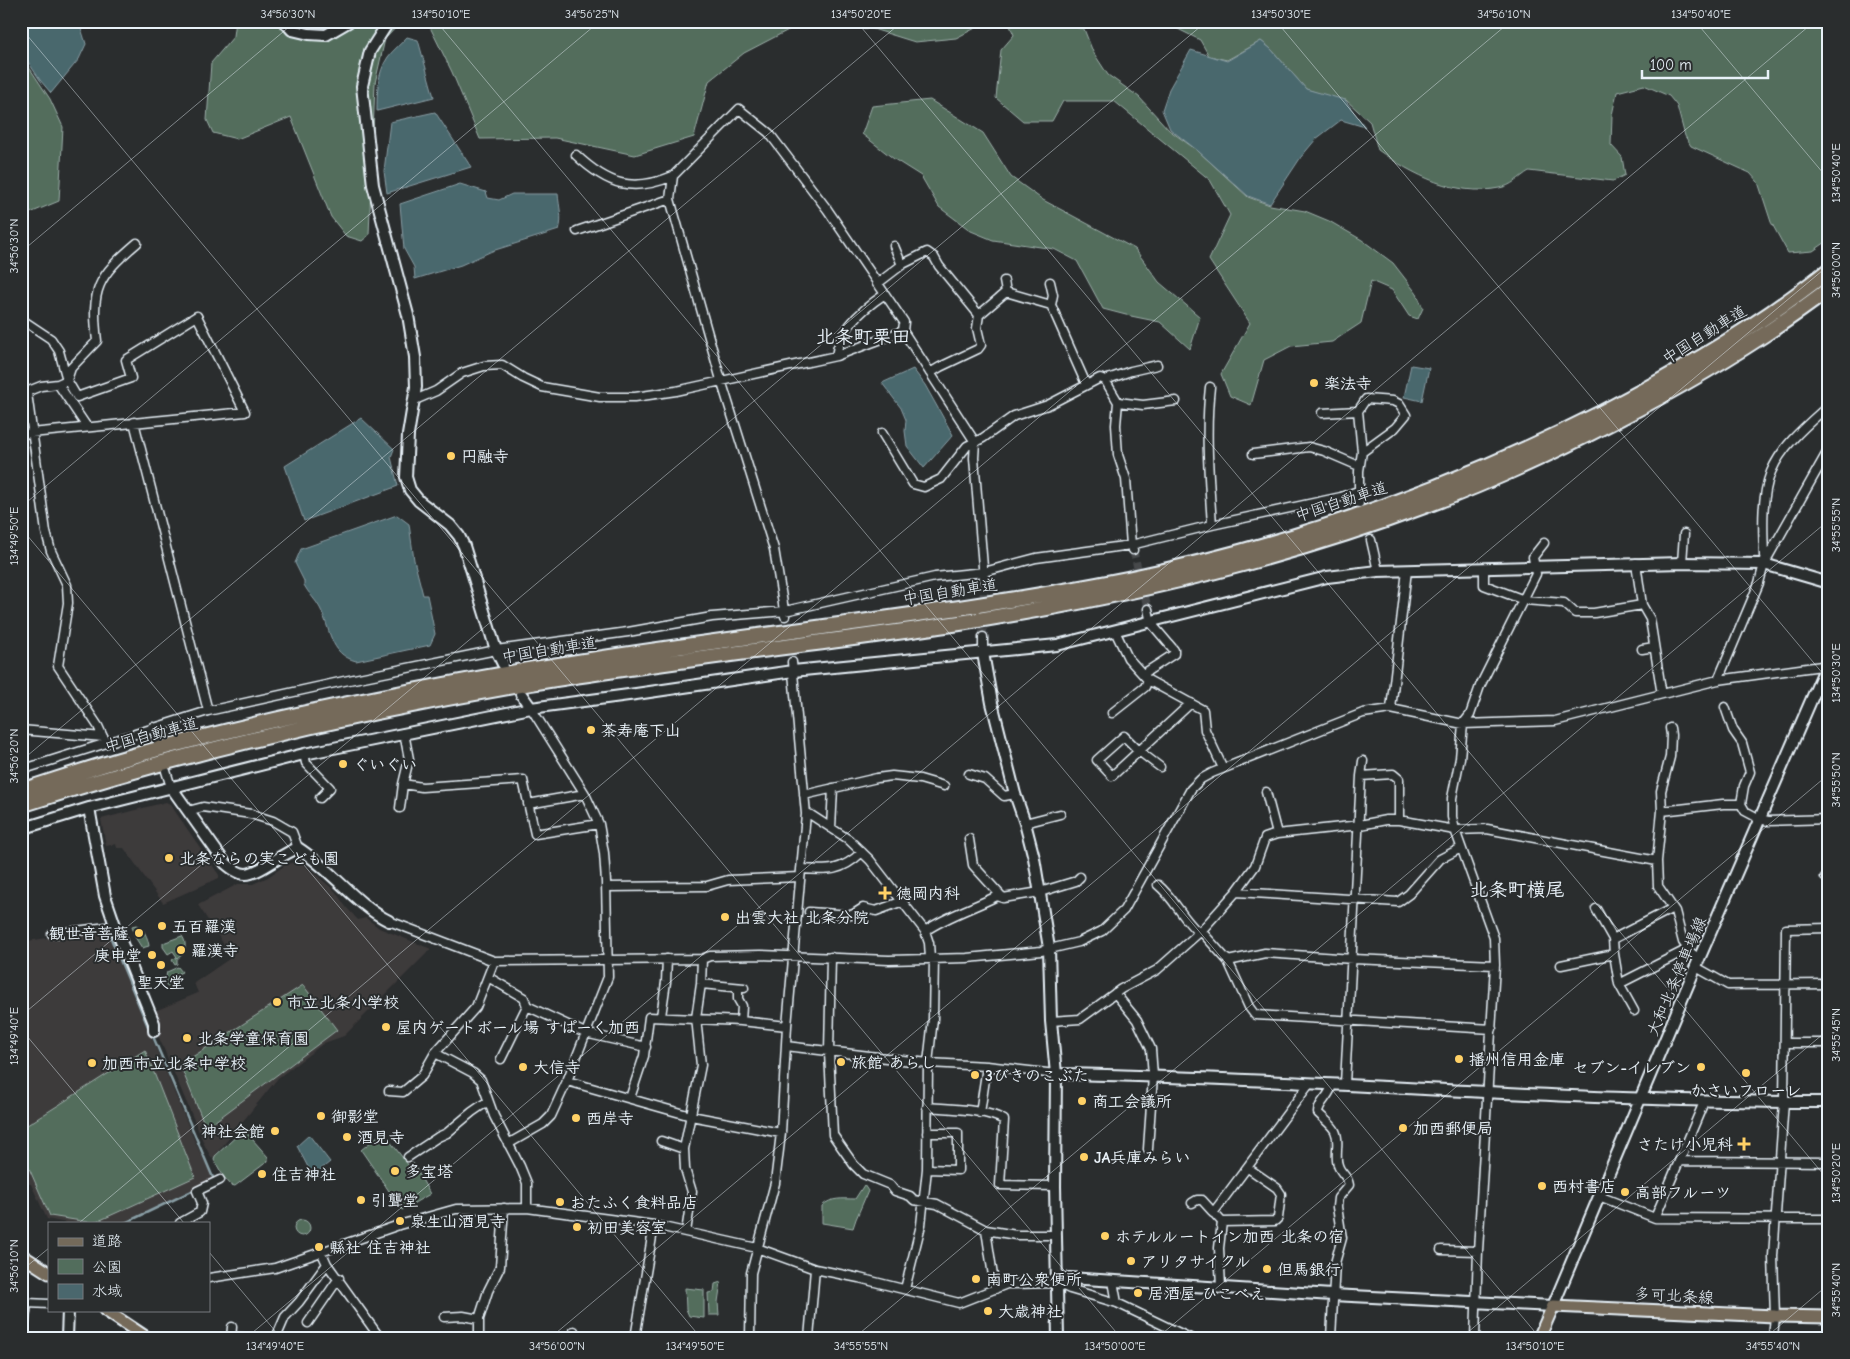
<svg xmlns="http://www.w3.org/2000/svg" width="1850" height="1359" font-family="'Comic Neue','Klee One',sans-serif">
<style>
.built{fill:#3e3a3b}
.green{fill:#526d5c;stroke:#9dafaa}
.water{fill:#4a676d;stroke:#899ea5}
.lines{fill:none;stroke-linecap:round;stroke-linejoin:round}
.stream{stroke:#899ea5;stroke-width:2.5}
.street-tunnel{stroke:#464a4c;stroke-width:8;stroke-dasharray:8 4;stroke-linecap:butt}
.street-casing{stroke:#e8f1f8;stroke-width:11}
.secondary-casing{stroke:#e8f1f8;stroke-width:14}
.primary-casing{stroke:#e8f1f8;stroke-width:15}
.highway-casing{stroke:#e8f1f8;stroke-width:18}
.street{stroke:#2a2d2e;stroke-width:8}
.secondary{stroke:#2a2d2e;stroke-width:10}
.primary{stroke:#746a5a;stroke-width:11}
.highway{stroke:#746a5a;stroke-width:14}
.ticks{fill:none;stroke:#e8f1f8;stroke-width:1;stroke-opacity:0.45}
.poi-dot{fill:#ffd166;stroke:#2a2d2e;stroke-width:2}
.labels{text-anchor:middle;stroke-width:4;stroke-linejoin:round;paint-order:stroke}
.street-label{font-size:16px;fill:#e8f1f8;stroke:#2a2d2e}
.poi-label{font-size:16px;font-weight:bold;fill:#e8f1f8;stroke:#2a2d2e;text-anchor:start}
.quarter-label{font-size:19px;font-weight:bold;fill:#e8f1f8;stroke:#2a2d2e}
.neatline{fill:none;stroke:#e8f1f8;stroke-width:2}
.ticks-label{font-size:12px;text-anchor:middle;fill:#e8f1f8}
</style>
<rect width="100%" height="100%" fill="#2a2d2e"/>
<filter id="ink" filterUnits="userSpaceOnUse"><feTurbulence type="fractalNoise" baseFrequency=".02" numOctaves="2"/><feDisplacementMap in="SourceGraphic" scale="10" xChannelSelector="R" yChannelSelector="G"/><feConvolveMatrix kernelMatrix="1 2 1 2 8 2 1 2 1" color-interpolation-filters="sRGB"/></filter>
<g filter="url(#ink)">
<path class="built" d="M166 802 170 804 219 875V878L163 903 124 848H117L116 844 106 846 101 819Z
M300 861 335 891 346 907 358 920 366 918 379 928 431 949 344 1036 324 1043 278 1078 212 1159 205 1146 157 1033 162 1029 155 1011 198 993 194 983 232 957 198 905 238 884H253L268 877 287 864Z
M106 929 196 1144 211 1174V1180L122 1223H67L47 1219 31 1184H21V942Z"/>
<path class="green" d="M236 21H402L385 39 375 83 369 235 362 241 346 236 331 217 291 117 237 139 213 133 207 120 211 63 234 36Z
M427 21H989L956 38 915 42 873 29 798 25 744 53 709 81 694 137 635 155 555 138 480 139 452 72Z
M1008 21H1042L1084 29 1093 52 1108 75 1139 97 1169 130 1198 151 1248 197 1270 205 1305 211 1329 221 1362 240 1393 263 1417 294 1423 308 1418 319 1409 316 1392 290 1371 281 1361 323 1332 342 1291 346 1264 360 1251 405 1230 396 1221 374 1250 323 1209 260 1230 215 1210 180 1114 101H1063L1052 121H1023L996 98 1001 50 1014 35Z
M1162 21H1829V240L1813 251 1788 253 1771 222 1758 182 1750 173 1691 146 1685 136 1677 106 1669 96 1644 85 1617 92 1612 115 1611 145 1622 157 1625 175 1613 181 1529 171C1519 177 1512 186 1499 188 1456 197 1413 175 1378 150L1370 122 1346 100 1328 96 1306 89 1271 49 1261 41 1227 60 1209 56 1200 40Z
M21 55 50 99 63 127 59 201 30 213H21Z
M930 100 983 133 1011 177 1043 200 1135 249 1159 282 1200 317 1190 349 1160 322 1126 315 1103 309 1077 261 1054 249 993 240 971 231 939 207 921 176 894 159 862 134 872 106Z
M136 925C144 928 148 938 149 946L142 948 135 937 132 926Z
M182 936C188 944 185 954 177 959V964L175 965 172 960 177 957 173 951 168 954 163 947V943Z
M178 967 182 972 175 975 177 980 175 984 167 987 165 981 167 972Z
M303 985 337 1030 206 1128 180 1065Z
M145 1050 195 1177 94 1223 50 1216 21 1150V1129Z
M245 1131 268 1157V1161L235 1186 231 1185 224 1177 214 1160 215 1156 241 1132Z
M383 1132 409 1166 413 1163 430 1194 402 1210 361 1150Z
M864 1185 868 1191 856 1219 853 1228 822 1223V1206C831 1197 843 1199 855 1199Z
M294 1228a8 8 0 1 1 16 0a8 8 0 1 1-16 0Z
M721 1282 718 1302 719 1315H709L708 1293 714 1292 715 1284Z
M685 1288 704 1290V1318L689 1316 686 1309Z"/>
<path class="water" d="M21 21H65L71 25 76 21 80 25 86 44 79 59 51 93 40 80 21 51Z
M407 37 418 40 434 97 377 111C377 93 377 73 388 57 393 50 401 44 407 37Z
M1261 41 1271 49 1306 89 1345 100 1365 127 1341 120 1316 139 1301 157 1270 204 1248 196 1198 151 1170 129 1162 110 1169 89 1191 50 1227 61Z
M435 112 471 167 387 193 384 171 390 122Z
M460 184 486 192 488 198 499 200 512 194H558C559 207 563 218 559 230L492 251 461 265 415 279 414 267 404 249 400 204Z
M1411 365 1429 368 1422 401 1404 397Z
M913 369 925 385 953 435 924 468 907 446 905 431 906 420 901 408 882 383Z
M361 418 394 449 391 457 398 486 304 521 285 466Z
M397 515 409 524 414 560 423 595H427L435 634 430 645 356 661C329 654 331 629 320 608 316 600 308 593 304 585V581L295 563 301 549Z
M309 1135 330 1162 310 1178 306 1172 309 1169 297 1146Z"/>
<g class="lines">
<path class="stream" d="M107 929 149 1029
M152 1034 214 1180
M125 1223 196 1189"/>
<path class="street-tunnel" d="M1133 550 1148 609
M983 637 984 579"/>
<g class="street-casing">
<path id="street" d="M576 155C608 185 632 193 673 176
M577 231 670 199
M894 246 902 265
M1004 281 1006 292
M1050 282 1053 295 1051 305
M877 284 903 264 927 252 934 257 939 266 979 315
M21 319 51 339 59 351 67 380 77 397 131 378 126 360 197 316 245 412 21 434
M836 356C839 330 864 308 885 294
M930 373 940 367 978 349 981 345 977 328 979 315 1006 292 1051 305 1086 384
M1105 380 1118 402 1116 425 1118 455 1126 479 1131 545 1133 550
M58 384 87 427
M1210 387C1205 432 1209 479 1212 525
M27 393 46 532 51 551 67 585 68 603 58 666 98 726 103 737
M21 394 41 386 58 384 67 380 71 368 97 341C91 289 97 277 137 243
M415 400 436 391 462 373 484 366 502 365 523 378 542 387 600 397H635L676 391 836 356 903 331
M1118 402 1143 405 1176 401
M1322 413 1358 411
M134 422 208 711
M882 433 913 484 924 487 941 479 967 446 983 438 1014 416 1048 405 1100 378 1105 380 1131 371 1157 365
M1253 454 1309 447 1324 451 1359 466
M1359 503V471L1362 452 1358 411 1366 399 1393 401 1399 404 1406 415 1395 428 1362 452
M1371 540 1378 571
M1768 558 1764 556C1763 528 1761 498 1771 472 1782 445 1808 424 1829 405
M1636 563 1642 605 1650 619 1661 689
M1682 563 1684 534
M1484 568V585L1524 600 1564 603 1575 613H1594L1642 605
M785 616 774 549 721 380 670 199 673 176 739 109 769 133 827 209 904 322 903 331 975 442 974 458 984 579
M1115 631 1128 658 1148 680 1203 710 1205 730 1221 764
M1642 649 1654 647
M983 653V637
M1143 674 1174 654V650L1151 623 1148 609
M1718 680 1759 583 1764 564 1829 449
M1725 707 1733 730 1742 743 1750 772 1744 786 1741 804 1745 811 1760 819 1768 821 1829 819
M1391 709 1407 570
M1112 713 1145 687 1148 680
M153 727 157 740
M1670 728 1671 735 1670 757 1661 791 1662 811 1657 861 1658 886 1675 911 1683 942 1690 952 1699 959
M21 730 103 737 105 739
M304 754 306 763 330 788 320 798
M1160 767 1139 751 1124 736 1097 760 1112 776 1191 703
M21 770 208 711 344 681 496 650 628 632 712 617 785 611 935 577 984 572 1036 558 1131 545 1212 525 1341 497 1358 491
M166 771 171 787
M969 774 985 779 1004 796 1015 794
M1361 776 1393 774 1399 779V820
M403 784 422 787 523 780 535 834 599 824
M1266 792 1277 834
M804 795 877 778 892 776 920 779 944 786
M528 804 585 794
M400 808 403 784 409 759 404 733
M188 811 203 807 251 814 273 821 292 832 298 848
M1662 811 1723 804H1741
M806 814 811 815 848 839 870 860 925 931 929 943 930 958
M1025 823 1060 814
M831 828 833 788
M969 839 973 865 1003 898
M801 869C828 871 841 872 862 852
M1825 877 1829 876
M1158 885C1174 898 1182 918 1198 932
M606 887 707 886 728 880 800 877
M1236 892 1398 902 1409 894 1440 859 1461 848
M1673 908 1613 939 1614 954 1619 984 1688 949
M1596 909 1613 939
M809 912 852 915 863 908 876 911 903 901
M389 921 494 961 702 959 710 956 761 955 889 960 967 958 1041 951 1079 942 1102 931 1124 910 1191 789 1201 779 1212 773 1363 713 1391 709 1463 724 1555 721 1718 680 1829 665
M925 931C947 916 973 908 997 896L1003 898 1040 892 1076 881 1080 877
M1201 931 1228 961 1249 1007 1255 1015 1492 1029
M52 934 115 926
M831 957 829 1052 833 1135 854 1165 863 1174 890 1185 895 1191 910 1196 914 1200 937 1204 986 1230 1016 1235H1056
M494 961 476 1007 435 1053 473 1073 481 1080 494 1116 520 1166 527 1183V1208
M1228 961 1265 953 1353 959 1495 965
M1561 965 1614 954
M1696 967 1728 985 1829 984
M488 977 524 998 527 1006 585 1033 646 1047
M701 984 744 988
M1619 984 1634 1011
M738 988V999L742 1006 741 1021
M1115 993 1137 1020 1151 1049 1153 1076 1148 1149
M661 1016 666 982 667 959
M1051 1021 1080 1019 1121 989 1157 970 1201 931 1236 892 1255 866 1265 838 1277 834 1360 825 1386 820H1399L1455 830 1487 829 1657 861
M1785 1043H1829
M786 1046 928 1063 987 1066 1056 1074
M501 1059 527 1006
M567 1081 691 1116 781 1133
M1345 1084 1361 776 1363 761
M389 1091 403 1092 422 1076 435 1053
M630 1098 644 1056 649 1017 741 1021 787 1026
M927 1107C949 1109 986 1109 1004 1120L1000 1185 1055 1186
M980 1113 987 1066
M661 1141 684 1149
M508 1144 543 1124 551 1116 567 1081 608 977 606 882 604 853 599 824 585 794 531 708
M408 1157 438 1137 447 1133 472 1112 488 1101
M1680 1161 1829 1162
M927 1169 958 1170V1133H927
M1599 1196 1655 1218 1829 1219
M1192 1203 1197 1200H1202L1222 1222 1275 1221 1278 1218 1281 1194 1277 1188 1248 1168
M1213 1213 1310 1083
M1655 1218 1704 1102
M180 1223 200 1212 202 1203 197 1191 220 1180
M986 1230 995 1289
M686 1232 692 1192 685 1169 684 1149 701 1065 696 1018 701 984 702 959
M1441 1250 1478 1251
M321 1251 327 1264 380 1338
M209 1278 275 1268 399 1225 456 1209 527 1208 654 1225 757 1248 815 1269 859 1278 959 1303 1007 1284 1057 1283 1070 1289 1117 1303 1190 1338
M1113 1281 1117 1303
M1221 1287 1219 1248 1222 1222
M905 1289 921 1225 927 1169 928 1063 933 1019 934 958
M444 1317 463 1316 479 1319
M308 1323 339 1278
M231 1337 261 1338
M23 1338 27 1303 49 1304
M231 1338 232 1327
M276 1338 285 1317 299 1302 327 1264
M479 1338V1319L488 1291 500 1267 504 1208
M574 1338V1331
M635 1338 654 1225
M750 1338 751 1273 775 1183 781 1133 787 1026 806 814 792 662
M809 1338 815 1269
M1331 1338 1335 1263 1342 1238 1337 1207 1338 1198 1349 1185C1348 1176 1340 1173 1338 1165 1336 1160 1337 1154 1337 1149 1339 1128 1332 1127 1318 1113 1318 1102 1331 1096 1332 1084
M1475 1338 1478 1251 1495 965 1494 938 1455 830 1452 817V798L1460 758 1463 724 1470 715 1480 686 1536 574 1533 557 1544 543
M1773 1338 1775 1316 1773 1256 1784 1102 1786 929 1829 928"/>
</g>
<g class="secondary-casing">
<path id="secondary" d="M284 21 292 30 309 34 326 35 350 21
M389 21 370 51 362 86 373 185 408 315 415 357 416 387 408 435 406 477 410 490 419 501 450 525 459 536 464 546 496 650 503 664
M983 653 992 703 1015 794 1025 823 1034 858 1049 948 1051 1021 1056 1074 1055 1186 1058 1338
M521 694 531 708
M171 787 225 863C231 868 238 874 246 874 258 874 283 853 298 848 331 869 355 904 389 921
M89 808 105 896 118 934 154 1023V1031
M21 829 89 808 304 754 531 708 636 694 793 671 1057 645 1327 577 1378 571 1682 563 1764 564 1829 583
M1056 1074C1314 1078 1571 1103 1829 1102
M1057 1283 1069 1278 1332 1295 1553 1306 1699 959 1829 659
M67 1338 68 1310"/>
</g>
<g class="primary-casing">
<path id="primary" d="M21 1255 49 1273
M105 1310 147 1338
M1539 1338 1553 1306 1775 1316 1829 1317"/>
</g>
<g class="highway-casing">
<path id="highway" d="M21 791C61 778 100 765 140 754 265 719 394 693 522 671 723 636 927 619 1127 579 1291 545 1453 488 1603 412 1682 371 1759 326 1829 270
M21 805C188 751 359 712 531 683 675 659 821 644 966 622 1122 597 1279 561 1427 505 1493 481 1556 451 1618 419 1692 381 1763 339 1829 289"/>
</g>
<use href="#street" class="street"/>
<use href="#secondary" class="secondary"/>
<use href="#primary" class="primary"/>
<use href="#highway" class="highway"/>
</g>
</g>
<path class="ticks" d="M436 21 1540 1338M856 21 1829 1181M1276 21 1829 681M1695 21 1829 180M21 28 1121 1338M21 252 296 21M21 507 600 21M21 528 701 1338M21 761 903 21M21 1016 1207 21M21 1029 184 1223M79 1223 1511 21M209 1252 281 1338M21 1271 49 1248M246 1338 1815 21M550 1338 1829 265M854 1338 1829 520M1157 1338 1829 774M1461 1338 1829 1029M1765 1338 1829 1284"/>
<g class="poi-dot">
<circle cx="1314" cy="383" r="5"/>
<circle cx="451" cy="456" r="5"/>
<circle cx="591" cy="730" r="5"/>
<circle cx="343" cy="764" r="5"/>
<circle cx="169" cy="858" r="5"/>
<path d="M882.5 885.5h5v5h5v5h-5v5h-5v-5h-5v-5h5z"/>
<circle cx="725" cy="917" r="5"/>
<circle cx="162" cy="926" r="5"/>
<circle cx="139" cy="933" r="5"/>
<circle cx="181" cy="950" r="5"/>
<circle cx="152" cy="955" r="5"/>
<circle cx="161" cy="965" r="5"/>
<circle cx="277" cy="1002" r="5"/>
<circle cx="386" cy="1027" r="5"/>
<circle cx="187" cy="1038" r="5"/>
<circle cx="1459" cy="1059" r="5"/>
<circle cx="841" cy="1062" r="5"/>
<circle cx="92" cy="1063" r="5"/>
<circle cx="523" cy="1067" r="5"/>
<circle cx="1701" cy="1067" r="5"/>
<circle cx="1746" cy="1073" r="5"/>
<circle cx="975" cy="1075" r="5"/>
<circle cx="1082" cy="1101" r="5"/>
<circle cx="321" cy="1116" r="5"/>
<circle cx="576" cy="1118" r="5"/>
<circle cx="1403" cy="1128" r="5"/>
<circle cx="275" cy="1131" r="5"/>
<circle cx="347" cy="1137" r="5"/>
<path d="M1741.5 1136.5h5v5h5v5h-5v5h-5v-5h-5v-5h5z"/>
<circle cx="1084" cy="1157" r="5"/>
<circle cx="395" cy="1171" r="5"/>
<circle cx="262" cy="1174" r="5"/>
<circle cx="1542" cy="1186" r="5"/>
<circle cx="1625" cy="1192" r="5"/>
<circle cx="361" cy="1200" r="5"/>
<circle cx="560" cy="1202" r="5"/>
<circle cx="400" cy="1221" r="5"/>
<circle cx="577" cy="1227" r="5"/>
<circle cx="1105" cy="1236" r="5"/>
<circle cx="319" cy="1247" r="5"/>
<circle cx="1131" cy="1261" r="5"/>
<circle cx="1267" cy="1269" r="5"/>
<circle cx="976" cy="1279" r="5"/>
<circle cx="1138" cy="1293" r="5"/>
<circle cx="988" cy="1311" r="5"/>
</g>
<g class="labels">
<g class="street-label">
<text transform="translate(1704 334) rotate(-32)" y="6">中国自動車道</text>
<text transform="translate(1341 501) rotate(-18)" y="6">中国自動車道</text>
<text transform="translate(950 591) rotate(-9)" y="6">中国自動車道</text>
<text transform="translate(549 649) rotate(-9)" y="6">中国自動車道</text>
<text transform="translate(151 734) rotate(-15)" y="6">中国自動車道</text>
<text transform="translate(1676 976) rotate(-67)" y="6">大和北条停車場線</text>
<text transform="translate(1674 1295) rotate(3)" y="6">多可北条線</text>
</g>
<g class="poi-label">
<text x="1324" y="389">楽法寺</text>
<text x="461" y="462">円融寺</text>
<text x="601" y="736">茶寿庵下山</text>
<text x="353" y="770">ぐいぐい</text>
<text x="179" y="864">北条ならの実こども園</text>
<text x="896" y="899">徳岡内科</text>
<text x="735" y="923">出雲大社 北条分院</text>
<text x="172" y="932">五百羅漢</text>
<text x="129" y="939" text-anchor="end">観世音菩薩</text>
<text x="191" y="956">羅漢寺</text>
<text x="142" y="961" text-anchor="end">庚申堂</text>
<text x="161" y="988" text-anchor="middle">聖天堂</text>
<text x="287" y="1008">市立北条小学校</text>
<text x="396" y="1033">屋内ゲートボール場 すぱーく加西</text>
<text x="197" y="1044">北条学童保育園</text>
<text x="1469" y="1065">播州信用金庫</text>
<text x="851" y="1068">旅館 あらし</text>
<text x="102" y="1069">加西市立北条中学校</text>
<text x="533" y="1073">大信寺</text>
<text x="1691" y="1073" text-anchor="end">セブン-イレブン</text>
<text x="985" y="1081">3びきのこぶた</text>
<text x="1746" y="1096" text-anchor="middle">かさいフローレ</text>
<text x="1092" y="1107">商工会議所</text>
<text x="331" y="1122">御影堂</text>
<text x="586" y="1124">西岸寺</text>
<text x="1413" y="1134">加西郵便局</text>
<text x="265" y="1137" text-anchor="end">神社会館</text>
<text x="357" y="1143">酒見寺</text>
<text x="1733" y="1150" text-anchor="end">さたけ小児科</text>
<text x="1094" y="1163">JA兵庫みらい</text>
<text x="405" y="1177">多宝塔</text>
<text x="272" y="1180">住吉神社</text>
<text x="1552" y="1192">西村書店</text>
<text x="1635" y="1198">高部フルーツ</text>
<text x="371" y="1206">引聾堂</text>
<text x="570" y="1208">おたふく食料品店</text>
<text x="410" y="1227">泉生山酒見寺</text>
<text x="587" y="1233">初田美容室</text>
<text x="1115" y="1242">ホテルルートイン加西 北条の宿</text>
<text x="329" y="1253">縣社 住吉神社</text>
<text x="1141" y="1267">アリタサイクル</text>
<text x="1277" y="1275">但馬銀行</text>
<text x="986" y="1285">南町公衆便所</text>
<text x="1148" y="1299">居酒屋 ひこべえ</text>
<text x="998" y="1317">大歳神社</text>
</g>
<g class="quarter-label">
<text x="863" y="343">北条町栗田</text>
<text x="1517" y="896">北条町横尾</text>
</g>
</g>
<rect width="1850" height="1359" fill="none" stroke="#2a2d2e" stroke-width="55"/>
<rect x="48" y="1222" width="162" height="90" fill="#2a2d2e" stroke="#767b7f"/>
<rect x="58" y="1238" width="25" height="8" fill="#746a5a" stroke="#767b7f"/>
<text x="92" y="1246" font-size="15" fill="#e8f1f8">道路</text>
<rect x="58" y="1259" width="25" height="15" fill="#526d5c" stroke="#767b7f"/>
<text x="92" y="1272" font-size="15" fill="#e8f1f8">公園</text>
<rect x="58" y="1284" width="25" height="15" fill="#4a676d" stroke="#767b7f"/>
<text x="92" y="1296" font-size="15" fill="#e8f1f8">水域</text>
<path d="M1642 70v8h126v-8" fill="none" stroke="#e8f1f8" stroke-width="2.5"/>
<text x="1650" y="70" font-size="15" fill="#e8f1f8" stroke="#2a2d2e" stroke-width="4" paint-order="stroke">100 m</text>
<rect x="28" y="28" width="1794" height="1304" class="neatline"/>
<g class="ticks-label">
<text x="288" y="18">34°56'30"N</text>
<text x="441" y="18">134°50'10"E</text>
<text x="592" y="18">34°56'25"N</text>
<text x="861" y="18">134°50'20"E</text>
<text x="1281" y="18">134°50'30"E</text>
<text x="1504" y="18">34°56'10"N</text>
<text x="1701" y="18">134°50'40"E</text>
<text transform="translate(1836 173) rotate(-90)" y="4">134°50'40"E</text>
<text transform="translate(14 246) rotate(-90)" y="4">34°56'30"N</text>
<text transform="translate(1836 270) rotate(-90)" y="4">34°56'00"N</text>
<text transform="translate(1836 525) rotate(-90)" y="4">34°55'55"N</text>
<text transform="translate(14 536) rotate(-90)" y="4">134°49'50"E</text>
<text transform="translate(1836 673) rotate(-90)" y="4">134°50'30"E</text>
<text transform="translate(14 756) rotate(-90)" y="4">34°56'20"N</text>
<text transform="translate(1836 780) rotate(-90)" y="4">34°55'50"N</text>
<text transform="translate(1836 1035) rotate(-90)" y="4">34°55'45"N</text>
<text transform="translate(14 1036) rotate(-90)" y="4">134°49'40"E</text>
<text transform="translate(1836 1173) rotate(-90)" y="4">134°50'20"E</text>
<text transform="translate(14 1266) rotate(-90)" y="4">34°56'10"N</text>
<text transform="translate(1836 1290) rotate(-90)" y="4">34°55'40"N</text>
<text x="275" y="1350">134°49'40"E</text>
<text x="557" y="1350">34°56'00"N</text>
<text x="695" y="1350">134°49'50"E</text>
<text x="861" y="1350">34°55'55"N</text>
<text x="1115" y="1350">134°50'00"E</text>
<text x="1535" y="1350">134°50'10"E</text>
<text x="1773" y="1350">34°55'40"N</text>
</g>
</svg>
